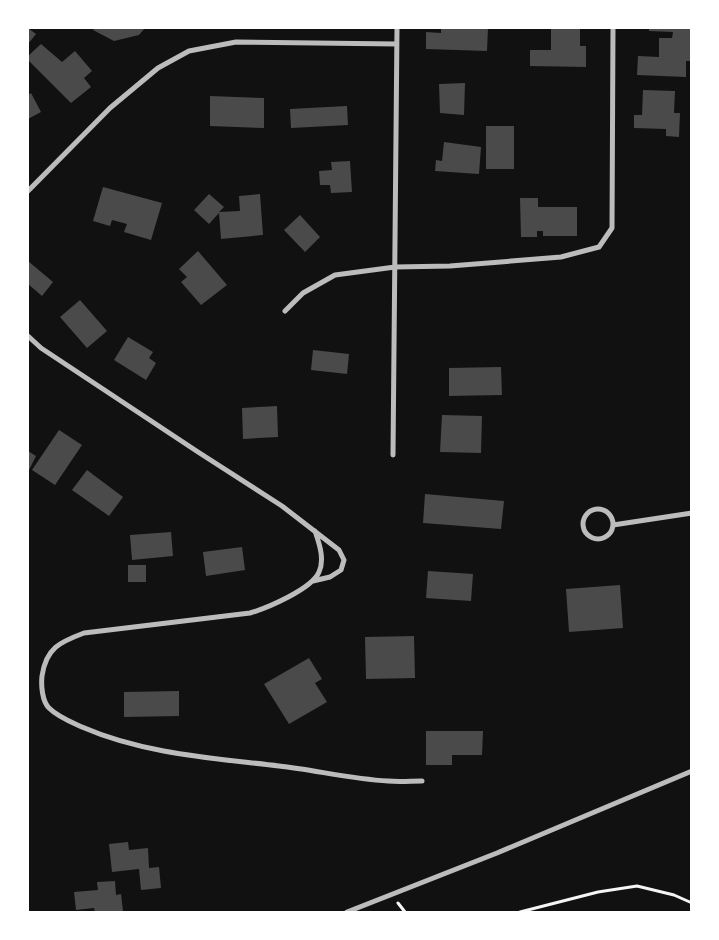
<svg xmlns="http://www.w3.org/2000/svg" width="719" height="940" font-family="'Golos Text',sans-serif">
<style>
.building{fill:#4a4a4a}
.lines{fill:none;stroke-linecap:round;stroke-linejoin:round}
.path{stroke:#f5f5f5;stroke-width:3}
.minor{stroke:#bcbcbc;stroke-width:5}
</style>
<rect width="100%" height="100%" fill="#111"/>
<path class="building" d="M28 28 36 34 28 44Z
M95 28H145L139 35 114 41 93 30Z
M441 28H488L487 51 426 49V32L441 33Z
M649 28H692V61H686V77L637 75 638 56 659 57V38H672L673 32 649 31Z
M551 29H580V46H586V67L530 66V50H551Z
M41 44 62 62 75 51 92 71 84 78 91 87 71 103 28 60V56Z
M465 83 464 115 440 113 439 84Z
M643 90 675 91 674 113H680L679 137 666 136V129L634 128V115H642Z
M31 93 41 112 28 119V95Z
M210 96 264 98V128L210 126Z
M347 106 348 125 291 128 290 109Z
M486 126H514V169H486Z
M444 142 481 147 479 174 435 171 436 160 442 161Z
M350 161 352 192 331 193 330 185H320L319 171 332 170 331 162Z
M103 187 162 203 151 240 124 232 127 224 112 220 110 226 93 221Z
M209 194 224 207 219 212 240 211 239 196 260 194 263 235 221 239 219 213 209 224 194 210Z
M520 198H538V207H577V236H543V231H537V237H521Z
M300 215 320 237 305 252 284 230Z
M198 251 227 285 201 305 181 282 187 277 179 269Z
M28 261 53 282 42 296 28 284Z
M80 300 107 331 87 348 60 317Z
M128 337 153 352 149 358 156 363 146 380 114 360Z
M313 350 349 354 347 374 311 370Z
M501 367 502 395 449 396V368Z
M277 406 278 437 243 439 242 408Z
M442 415 482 416 481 453 440 452Z
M59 430 82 445 55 485 32 470Z
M28 451 36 456 28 472Z
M87 470 123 497 109 516 72 490Z
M425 494 504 501 501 529 423 523Z
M171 532 173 556 132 560 130 535Z
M242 547 245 570 206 576 203 552Z
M128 565H146V582H128Z
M428 571 473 574 471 601 426 598Z
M620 585 623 628 569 632 566 589Z
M414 636 415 678 366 679 365 637Z
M309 658 322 679 315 683 327 702 289 724 264 684Z
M179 691V716L124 717V692Z
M426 731H483L482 755H452V765H426Z
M128 842 129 850 148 848 149 868 159 867 161 888 141 890 139 869 112 872 109 844Z
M115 881 116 895 121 894 123 911 95 912 94 908 76 910 74 892 98 890 97 882Z"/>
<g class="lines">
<path class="path" d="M398 903 405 912
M520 912 598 892 637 886 674 895 692 903"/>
<path class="minor" d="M28 191 110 108 158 68 189 51 236 42 397 44
M285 311 303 293 335 275 395 267 450 266 561 257 599 247 612 228 613 28
M28 336 41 348 198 452 282 506 339 550 344 560 341 570 330 577 313 581
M393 455 397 28
M583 524a15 15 0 1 1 30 0a15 15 0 1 1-30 0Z
M613 525 692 513
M315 531C319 543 325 559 319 572 312 589 267 608 250 613L84 633C60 642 46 648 42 676 41 685 42 701 49 708 58 717 71 722 82 727 144 754 213 758 279 766 315 770 351 779 388 781 399 782 411 781 422 781
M347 912 497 853 692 771"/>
</g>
<rect width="719" height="940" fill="none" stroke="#ffffff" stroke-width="58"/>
</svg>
